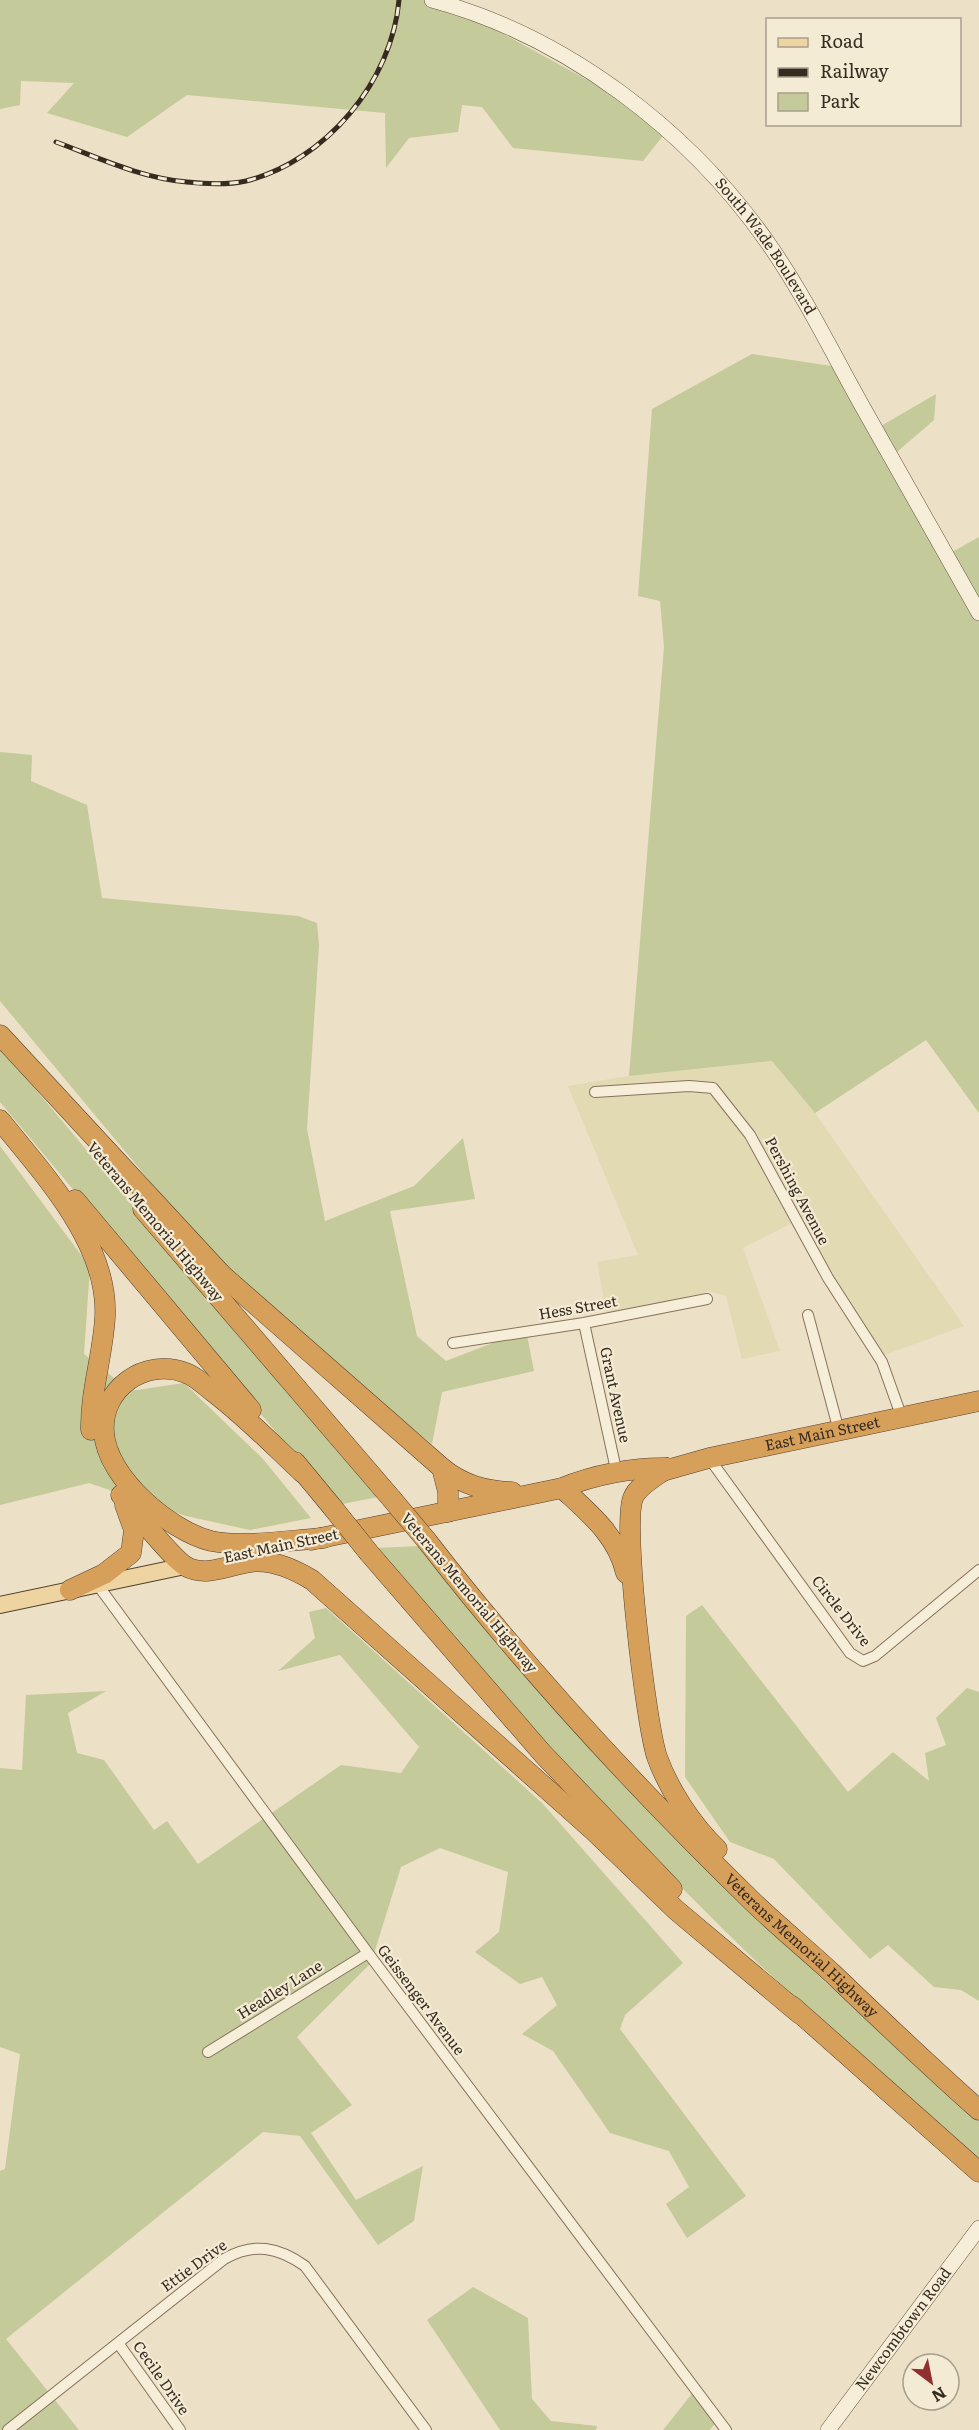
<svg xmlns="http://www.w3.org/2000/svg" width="979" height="2430" font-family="Literata,serif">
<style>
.farmland{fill:#e1dab3}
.green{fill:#c4ca9a}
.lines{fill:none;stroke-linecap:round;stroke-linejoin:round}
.street-casing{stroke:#86725c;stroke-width:12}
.secondary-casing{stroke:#685440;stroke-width:16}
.primary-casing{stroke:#544130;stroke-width:18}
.highway-casing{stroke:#544130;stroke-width:21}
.street{stroke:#f7eed9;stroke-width:10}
.secondary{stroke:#f7eed9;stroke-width:15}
.primary{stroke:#edd4a0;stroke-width:16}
.highway{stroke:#d6a05b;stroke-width:20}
.rail-casing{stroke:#372b1f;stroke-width:5}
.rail{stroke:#f4ebd5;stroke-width:3;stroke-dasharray:9;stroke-linecap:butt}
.highway-bridge-casing{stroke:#544130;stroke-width:21;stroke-linecap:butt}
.highway-bridge{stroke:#d6a05b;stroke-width:20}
.labels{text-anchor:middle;stroke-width:4.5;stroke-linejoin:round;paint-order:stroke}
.street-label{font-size:15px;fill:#372b1f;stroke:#f4ebd5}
</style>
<rect width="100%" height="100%" fill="#ece0c6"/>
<path class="farmland" d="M773 1061 815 1113 964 1326 879 1357 794 1222 743 1248 780 1351 742 1359 726 1296 709 1291 607 1316 597 1262 638 1255 568 1086 629 1076Z"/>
<path class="green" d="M0 0H461L456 8 635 106 666 132 643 161 513 148 482 107 462 105 458 132 409 138 386 168 385 113 187 95 127 137 47 113 74 83 21 81 20 105 0 109Z
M752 354 838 367 874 430 936 394 934 420 890 458 945 556 979 537V1113L926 1040 815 1113 772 1061 629 1076 664 647 660 601 638 596 652 409Z
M0 752 32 755 31 781 87 805 102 898 298 916 317 923 319 945 307 1129 325 1221 414 1186 463 1138 475 1199 390 1211 417 1336 446 1361 526 1330 534 1371 442 1392 432 1444 233 1281 0 1001Z
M0 1047 378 1497 337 1505 0 1102Z
M0 1146 90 1267 84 1354 130 1391 184 1383 263 1459 311 1518 250 1530 186 1516 89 1483 0 1505Z
M421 1546 480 1623 570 1723 748 1908 826 1983 979 2118V2162C893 2086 806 2011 724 1930 601 1809 488 1678 375 1548Z
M702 1605 848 1792 893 1752 929 1781 925 1753 946 1745 936 1718 967 1688 979 1692V2001L961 1990 934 1987 888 1945 870 1959 774 1859 730 1842 685 1777 686 1616Z
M326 1608 542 1803 683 1963 625 2015 620 2029 746 2196 687 2238 666 2204 689 2187 669 2151 610 2133 553 2051 522 2034 557 2005 542 1977 520 1984 475 1952 499 1932 508 1872 440 1848 401 1867 371 1963 297 2037 352 2105 311 2133 356 2200 423 2166 414 2221 378 2245 300 2136 263 2132 6 2339 79 2430H0V2171L5 2169 20 2054 0 2047V1768L22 1770 26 1695 106 1691 68 1713 77 1753 104 1760 154 1830 167 1821 198 1864 341 1765 401 1773 419 1747 340 1655 278 1671 315 1638 309 1612Z
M473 2287 528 2318 532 2399 551 2421 597 2426 596 2430H500L427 2320Z
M695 2390 718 2419 710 2430H663Z"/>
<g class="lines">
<g class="street-casing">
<path id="street" d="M595 1092 689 1086 713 1088 750 1135 828 1278 882 1362 902 1418
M808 1315 839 1431
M584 1323 617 1474
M453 1343 584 1323 707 1299
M709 1458 850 1653 863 1661 875 1656 979 1570
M97 1584 368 1953 726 2430
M208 2052 368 1953
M118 2343 180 2430
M8 2430 224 2259C254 2242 278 2247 305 2266L426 2430"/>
</g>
<g class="secondary-casing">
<g id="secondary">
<path id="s1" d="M432 0C566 36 689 130 768 243 803 293 831 350 861 404 901 474 940 544 979 613"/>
<path id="s2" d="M828 2430 979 2228"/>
</g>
</g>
<g class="primary-casing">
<path id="primary" d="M0 1605 185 1566"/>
</g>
<g class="highway-casing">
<g id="highway">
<path d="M0 1035 222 1275 442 1468 448 1492V1512"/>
<path d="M0 1120C43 1174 109 1243 105 1317 103 1355 90 1393 91 1430"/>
<path d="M75 1200 251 1410"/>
<path d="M143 1209 391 1498"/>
<path d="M295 1462 333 1508"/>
<path d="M442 1468C463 1485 485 1491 512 1492"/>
<path d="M667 1468C657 1476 638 1485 633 1498 622 1526 646 1724 657 1757 669 1790 692 1825 717 1849"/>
<path d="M303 1473C273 1445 244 1415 212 1391 204 1385 195 1376 186 1373 145 1357 100 1389 104 1433 107 1478 170 1531 211 1541 247 1548 288 1540 324 1538"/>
<path id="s3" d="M656 1473 709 1458 979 1401"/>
<path d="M562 1488C590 1514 617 1535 626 1573"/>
<path d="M121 1495C133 1509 174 1561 187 1567 206 1577 230 1565 250 1562 272 1559 294 1569 312 1580L594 1831 676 1910 800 2014"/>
<path d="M311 1540 562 1488C593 1475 634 1467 667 1468"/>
<path id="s4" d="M427 1541C526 1669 636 1788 752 1901 778 1926 806 1949 833 1974 881 2020 929 2066 979 2110"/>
<path d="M369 1553 543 1754 672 1889"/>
<path d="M70 1590 104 1574 131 1553 134 1530 125 1505"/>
<path d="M792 2006 979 2172"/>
</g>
</g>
<use href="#street" class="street"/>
<use href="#secondary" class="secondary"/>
<use href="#primary" class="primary"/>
<use href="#highway" class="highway"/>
<g class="rail-casing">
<path id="rail" d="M56 142C99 158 141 178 187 182 205 184 228 185 246 181 326 161 392 81 399 0"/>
</g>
<use href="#rail" class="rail"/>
<g class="highway-bridge-casing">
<path id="highway-bridge" d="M391 1498 427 1541
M333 1508 369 1553"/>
</g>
<use href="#highway-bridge" class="highway-bridge"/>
</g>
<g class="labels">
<g class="street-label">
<text dy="5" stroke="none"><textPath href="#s1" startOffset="424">South Wade Boulevard</textPath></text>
<text transform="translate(797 1191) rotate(62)" y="5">Pershing Avenue</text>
<text transform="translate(155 1222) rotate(50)" y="5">Veterans Memorial Highway</text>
<text transform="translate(578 1308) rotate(-10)" y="5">Hess Street</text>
<text transform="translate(615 1395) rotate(78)" y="5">Grant Avenue</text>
<text dy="5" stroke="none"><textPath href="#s3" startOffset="171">East Main Street</textPath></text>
<text transform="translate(281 1546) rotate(-12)" y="5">East Main Street</text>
<text transform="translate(469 1593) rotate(50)" y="5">Veterans Memorial Highway</text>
<text transform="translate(841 1611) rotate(52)" y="5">Circle Drive</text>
<text dy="5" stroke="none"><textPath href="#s4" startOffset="552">Veterans Memorial Highway</textPath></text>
<text transform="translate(280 1990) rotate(-32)" y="5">Headley Lane</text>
<text transform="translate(421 2000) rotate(53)" y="5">Geissenger Avenue</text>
<text transform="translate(194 2266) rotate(-36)" y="5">Ettie Drive</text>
<text dy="5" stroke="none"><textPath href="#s2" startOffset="126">Newcombtown Road</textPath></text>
<text transform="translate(161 2378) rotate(55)" y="5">Cecile Drive</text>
</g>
</g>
<rect x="766" y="18" width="195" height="108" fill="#f4ebd5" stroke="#a89e8c" stroke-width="1.5"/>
<rect x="778" y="38" width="30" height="9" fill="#edd4a0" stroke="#a89e8c" stroke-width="1.5"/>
<text x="820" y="48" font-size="18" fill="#372b1f">Road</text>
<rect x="778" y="68" width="30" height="9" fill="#372b1f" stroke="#a89e8c" stroke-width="1.5"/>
<text x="820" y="78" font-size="18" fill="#372b1f">Railway</text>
<rect x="778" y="93" width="30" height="18" fill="#c4ca9a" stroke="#a89e8c" stroke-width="1.5"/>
<text x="820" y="108" font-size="18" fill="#372b1f">Park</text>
<g transform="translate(931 2382) rotate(148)"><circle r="28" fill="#f4ebd5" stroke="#a89e8c" stroke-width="1.5"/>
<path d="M0-4.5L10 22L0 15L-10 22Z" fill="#923031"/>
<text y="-9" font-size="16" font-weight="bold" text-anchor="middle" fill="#372b1f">N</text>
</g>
</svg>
